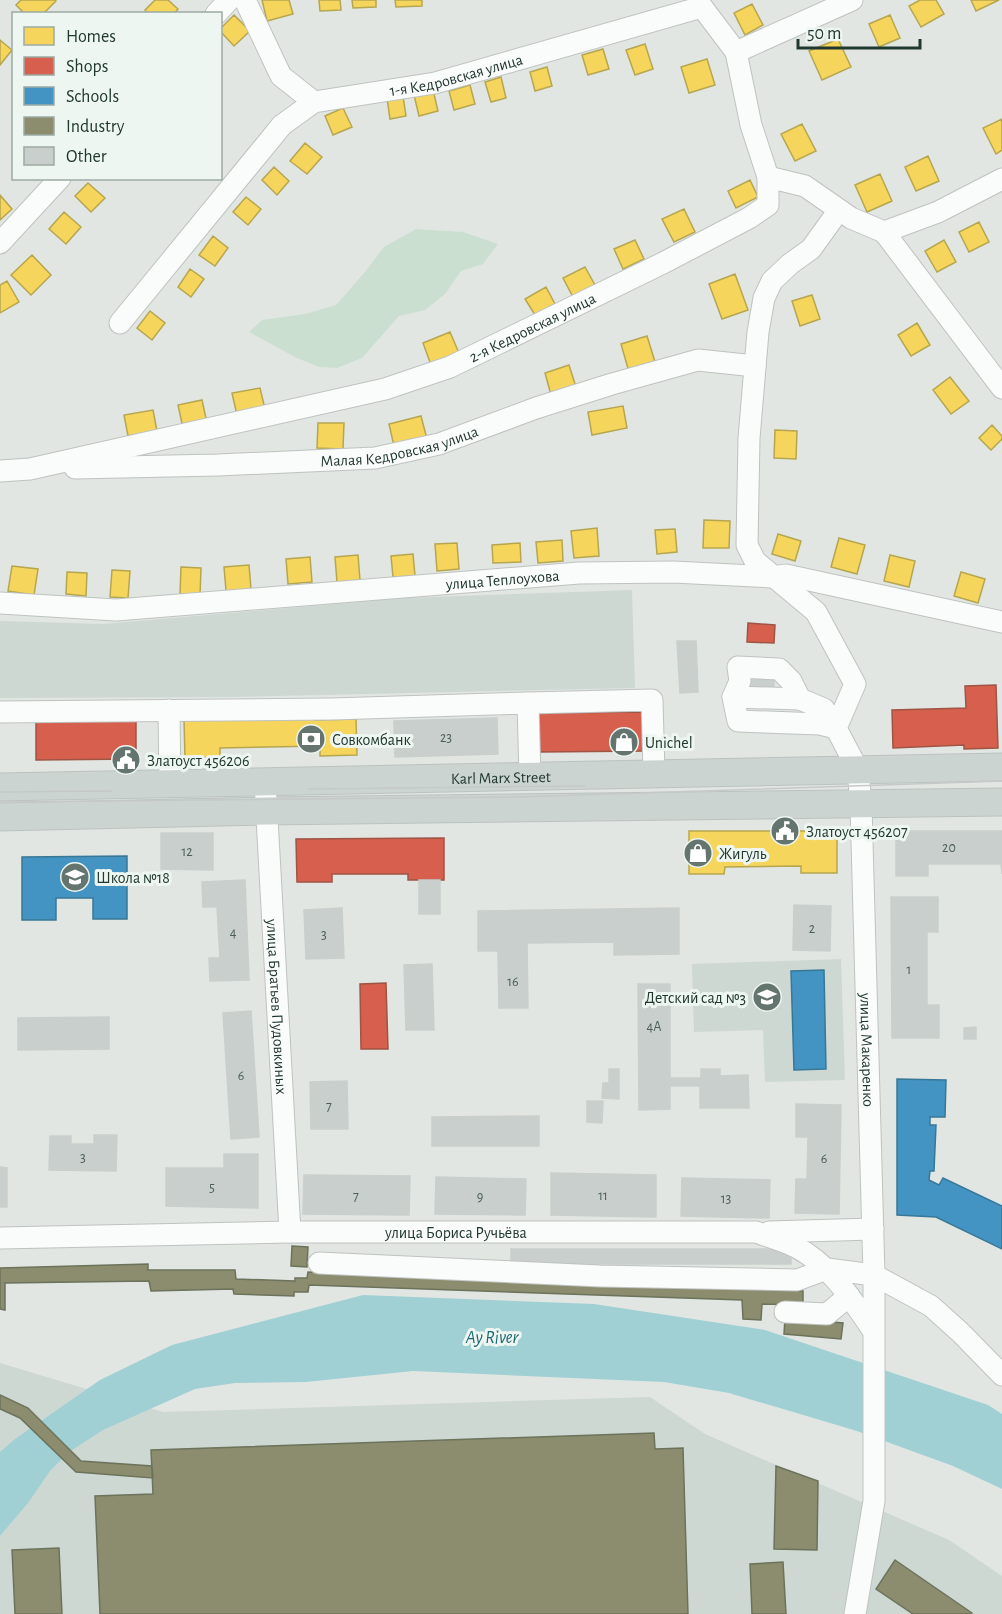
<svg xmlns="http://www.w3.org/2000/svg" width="1002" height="1614" font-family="'Alegreya Sans',sans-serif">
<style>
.built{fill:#ced8d3}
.green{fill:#cadfcf}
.water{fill:#a1d0d4}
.homes{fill:#f6d55c;stroke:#b6a64f;stroke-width:1.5}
.shops{fill:#d6604d;stroke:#9f5444;stroke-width:1.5}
.schools{fill:#4393c3;stroke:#387897;stroke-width:1.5}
.industry{fill:#8c8c6e;stroke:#6c735b;stroke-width:1.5}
.building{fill:#c9cfcc;stroke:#c9cfcc;stroke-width:1.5}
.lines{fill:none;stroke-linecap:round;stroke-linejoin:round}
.minor-casing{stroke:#bec3c0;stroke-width:23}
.major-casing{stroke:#bbc3c0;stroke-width:29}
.minor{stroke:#fafbfb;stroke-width:21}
.major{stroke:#ccd4d1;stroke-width:27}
.tram{stroke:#c5c9c8;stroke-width:1.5}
.labels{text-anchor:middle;stroke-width:6;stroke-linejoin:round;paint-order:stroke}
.number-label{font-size:14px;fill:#4b5e58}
.street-label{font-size:16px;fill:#203830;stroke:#eef6f1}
.poi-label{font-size:16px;fill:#203830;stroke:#eef6f1;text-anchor:start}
.water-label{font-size:18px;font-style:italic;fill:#1c6771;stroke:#eef6f1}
</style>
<rect width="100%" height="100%" fill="#e1e6e3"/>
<path class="built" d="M632 590 635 688 234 697 0 698V621L103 624 405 598Z
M841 959 845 1080 765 1082 763 1030 694 1032 692 964Z
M0 1363 163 1412 650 1397 705 1434 949 1540 1002 1576V1614H0Z"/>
<path class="green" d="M416 229 463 232 498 244 483 264 461 271 445 294 425 310 399 316 362 358 337 368 319 367 297 358 249 332 262 320 305 314 336 305 365 272 384 247Z"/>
<path class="water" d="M363 1295 594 1304 765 1330 988 1405 1002 1414V1489L953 1466 857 1431 729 1393 664 1382 413 1371 306 1382 235 1383 195 1389 103 1430 69 1452 50 1471 28 1503 0 1536V1452L15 1439 100 1380 172 1345Z"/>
<path class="homes" d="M21 0H55L56 1 43 14H25L16 5Z
M155 0H168L178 9 174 14H149L145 10Z
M262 0H289L293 14 267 21Z
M319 0H340L341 10 320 11Z
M352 0H376V7L353 8Z
M395 0H422V6L396 7Z
M920 0H936L944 14 921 27 909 6Z
M971 0H999L976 11Z
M752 4 763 25 745 35 734 13Z
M234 15 250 31 234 46 220 31V29Z
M890 15 900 38 879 47 869 24Z
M838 39 851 67 822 80 809 51Z
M0 40 12 50 0 65Z
M645 44 653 69 635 75 626 50Z
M603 49 609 69 588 75 582 55Z
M707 59 715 85 689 93 681 67Z
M547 67 552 86 535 91 530 72Z
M501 77 506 98 491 102 485 82Z
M470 85 475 104 454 110 449 91Z
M433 90 438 111 419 116 414 95Z
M403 96 406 116 390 119 387 98Z
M343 108 352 127 333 135 325 116Z
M1002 119V150L996 154 983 128Z
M802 124 816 151 795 161 781 134Z
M305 143 322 157 307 174 290 161Z
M928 156 939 181 916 191 905 167Z
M274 167 289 181 277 195 262 180Z
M880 174 892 201 867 212 855 185Z
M750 180 758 197 736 208 728 191Z
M88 183 105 198 91 212 75 196Z
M0 195 12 209 0 220Z
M246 197 261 209 248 225 233 212Z
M684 209 695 232 674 242 662 219Z
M64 212 81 227 66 244 49 229Z
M979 222 989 242 969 252 959 232Z
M213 236 228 248 215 266 199 255Z
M635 240 644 259 623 269 614 249Z
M944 240 956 262 937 272 925 251Z
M32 255 51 275 31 295 11 275Z
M585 267 595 285 573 297 563 278Z
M190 269 204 279 191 297 178 287Z
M735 274 748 310 722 319 709 284Z
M7 281 19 302 0 313V285Z
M546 287 555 304 535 315 525 299Z
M812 295 820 319 800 326 792 301Z
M150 311 165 323 152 340 137 328Z
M917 323 930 345 911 356 898 335Z
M450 332 459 353 431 365 423 343Z
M647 336 656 365 629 372 621 344Z
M569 365 576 387 551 395 545 373Z
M950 377 969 401 951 414 933 390Z
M260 388 265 409 237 415 232 393Z
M202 400 207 423 183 428 178 405Z
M623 406 627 428 592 435 588 412Z
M153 410 157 431 128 436 124 415Z
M421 416 427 439 394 446 389 424Z
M318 423H344L343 449 317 448Z
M992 425 1002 436V439L991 450 979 438Z
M775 430 797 431 796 459 774 458Z
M704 520 730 521 729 548H703Z
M597 528 599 556 574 558 571 531Z
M675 529 677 552 657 554 655 530Z
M778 534 801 541 795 561 772 554Z
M839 538 865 545 857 574 831 567Z
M562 540 563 561 538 563 536 542Z
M457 543 459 569 437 571 435 544Z
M520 543 521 562 493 563 492 545Z
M413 554 415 576 393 577 391 556Z
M358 555 360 580 337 582 335 557Z
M890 555 915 561 909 587 884 581Z
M310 557 312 582 288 584 286 559Z
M249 565 251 589 226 591 224 567Z
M12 566 38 569 34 595 8 591Z
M181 567 201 568 200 596 180 594Z
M112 570 130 571 128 598 110 597Z
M67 572 87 573 86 596 66 594Z
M961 572 985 579 978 603 954 596Z
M315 713V720L356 719 357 755 320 756V746L220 748V757L185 758 184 720Z
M689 831H837V873H801V866L725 867 724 874H689Z"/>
<path class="shops" d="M748 623 775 625 774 643 747 642Z
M996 685 998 748 964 749V745L893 748 892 710 966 708 965 686Z
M645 712V751L539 752V713Z
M136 720V759L36 760V722Z
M444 838V880H408V874H332V882H297L296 839Z
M386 983 388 1049H361L360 984Z"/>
<path class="schools" d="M127 856V919H93V898H56V920H22V857Z
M824 970 826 1069 794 1070 791 971Z
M897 1079 946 1080 945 1117H930V1125H936L934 1171H930L929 1180 939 1185 943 1178 1002 1206V1249L936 1217 897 1215Z"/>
<path class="industry" d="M292 1246 308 1247 307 1267 291 1266Z
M148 1264V1270H235L236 1279 295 1281V1278H307L308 1272 590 1285 743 1287 803 1291V1305L762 1304 761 1320 743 1319 742 1300 309 1285 308 1292H294V1296L234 1294 233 1289 151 1291 149 1281 5 1283V1310L0 1309V1268Z
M785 1318 843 1323 841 1339 784 1334Z
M0 1395 28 1408 81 1461 152 1466 153 1478 76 1472 20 1418 0 1409Z
M654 1433 655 1449 683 1448 688 1614H100L95 1496 153 1494 151 1450Z
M776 1466 818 1481 817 1550 774 1549Z
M59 1548 62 1614H15L12 1550Z
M895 1560 972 1613 971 1614H913L876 1589Z
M783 1562 786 1614H752L750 1564Z"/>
<path class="building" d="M677 641H696L698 692 680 693Z
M743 673 774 674V689L742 688Z
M497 718 498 754 395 757 394 721Z
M896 831H1002V874L1001 864H928V876H896Z
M161 833H213V870L161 869Z
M245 880 249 980 210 981 209 958H220L217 907H203L202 882Z
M419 880H440V914H419Z
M891 897H938V932H927V1005H939V1038H892Z
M794 905 831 906 830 951 793 950Z
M342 908 344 958 306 959 304 910Z
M679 908V954L614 955V942L527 943 528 1008H499L498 951H478V911Z
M432 964 434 1030H406L404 965Z
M638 984H670V1078H701V1069H720V1076L748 1075 749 1108H700V1086H670V1109L639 1110Z
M251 1011 259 1137 231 1139 223 1013Z
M109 1017V1049L18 1050V1018Z
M976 1027V1039H964V1028Z
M609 1069H619V1099L602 1098 603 1083H609Z
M347 1081 348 1129H311L310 1082Z
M587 1101H603L602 1123 587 1122Z
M796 1104 841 1105 839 1214 795 1213 796 1179H807L808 1137H796Z
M539 1116V1146H432V1117Z
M94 1135H117L116 1171 49 1170 50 1136H71V1144H94Z
M224 1154H258V1208L166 1206V1168H224Z
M0 1167 7 1168V1207H0Z
M551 1173 656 1175V1217L551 1215Z
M304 1175 410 1176 409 1215 303 1214Z
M436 1177 526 1179 525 1215 435 1214Z
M682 1178 770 1180 769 1218 681 1216Z
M511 1249H791V1264H511Z"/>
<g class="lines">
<g class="minor-casing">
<g id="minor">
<path d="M245 0 281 76 314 102"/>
<path d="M216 14 229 0"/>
<path d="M736 52 751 125 768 177"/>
<path id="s1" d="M839 210 811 249 790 264 772 281 764 298 758 332 749 438 747 545 755 561 816 612 855 684 836 728 858 770 861 805 874 1275V1501L855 1614"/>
<path d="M884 232 1002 388"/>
<path d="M0 243 60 178"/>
<path id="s2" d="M120 323 282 125 314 102 435 83 702 7 736 52 852 0"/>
<path id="s3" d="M75 468 218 465 375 458 439 444 536 408 612 384 698 360 755 366"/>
<path id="s4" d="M0 471 30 469 385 389 450 367 663 263 749 218 768 205V177L805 186 851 218 884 232 938 212 1002 179"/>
<path id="s5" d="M0 603 116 610 579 573 673 572 773 577 786 575 1002 622"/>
<path d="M738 667 779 669 791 681 800 699 824 709 836 728 820 724 738 721 733 697 740 681Z"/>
<path d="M733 697 800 699"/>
<path d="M528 703 652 700 654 774"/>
<path d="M169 710 170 784"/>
<path d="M0 712 332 709 528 703 530 777"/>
<path id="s6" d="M265 782 290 1232"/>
<path d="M769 1232 873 1229"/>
<path id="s7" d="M0 1238 290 1232H756C769 1237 784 1241 796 1247 830 1265 851 1298 872 1329"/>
<path d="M319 1263 600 1276 797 1280 827 1269 874 1275 931 1306 961 1333 1002 1375"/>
<path d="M785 1312 827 1314 849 1296"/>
</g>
</g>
<g class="major-casing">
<g id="major">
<path id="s8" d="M0 787 1002 767"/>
<path d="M0 817 267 811 1002 802"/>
</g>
</g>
<use href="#minor" class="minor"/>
<use href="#major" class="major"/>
<path class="tram" d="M309 789 585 786
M0 792 111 791
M0 802 519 797 1002 781"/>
</g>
<defs>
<g id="bank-disc" transform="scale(1.5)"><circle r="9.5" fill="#64756f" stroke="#eef6f1"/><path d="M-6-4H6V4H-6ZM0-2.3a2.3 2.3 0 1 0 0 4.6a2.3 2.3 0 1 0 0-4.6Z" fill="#fff"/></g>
<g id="shop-disc" transform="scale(1.5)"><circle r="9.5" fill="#64756f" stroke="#eef6f1"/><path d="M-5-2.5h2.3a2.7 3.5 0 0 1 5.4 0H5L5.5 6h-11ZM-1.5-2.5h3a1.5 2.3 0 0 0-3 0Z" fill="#fff"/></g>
<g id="civic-disc" transform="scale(1.5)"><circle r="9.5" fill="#64756f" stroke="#eef6f1"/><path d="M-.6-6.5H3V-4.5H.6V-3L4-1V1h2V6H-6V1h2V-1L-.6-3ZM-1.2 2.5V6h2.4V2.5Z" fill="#fff"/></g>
<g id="school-disc" transform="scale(1.5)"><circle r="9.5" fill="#64756f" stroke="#eef6f1"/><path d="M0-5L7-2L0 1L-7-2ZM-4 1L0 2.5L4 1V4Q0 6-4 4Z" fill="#fff"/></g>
</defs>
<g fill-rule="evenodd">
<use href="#bank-disc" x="311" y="739"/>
<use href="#shop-disc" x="624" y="742"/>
<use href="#civic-disc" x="126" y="760"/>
<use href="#civic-disc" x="785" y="831"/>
<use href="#shop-disc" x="698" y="853"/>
<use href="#school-disc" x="75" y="877"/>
<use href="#school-disc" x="767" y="997"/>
</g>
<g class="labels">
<g class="number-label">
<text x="446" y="742">23</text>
<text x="949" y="852">20</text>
<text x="187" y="856">12</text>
<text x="812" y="933">2</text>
<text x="233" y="937">4</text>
<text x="324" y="939">3</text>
<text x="909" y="974">1</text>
<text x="513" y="986">16</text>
<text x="654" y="1031">4А</text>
<text x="241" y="1080">6</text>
<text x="329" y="1110">7</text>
<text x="83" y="1162">3</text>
<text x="824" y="1163">6</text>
<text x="212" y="1192">5</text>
<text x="356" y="1200">7</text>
<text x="603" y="1200">11</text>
<text x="480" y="1201">9</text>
<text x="726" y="1203">13</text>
</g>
<g class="street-label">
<text dy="6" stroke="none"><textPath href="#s2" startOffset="440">1-я Кедровская улица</textPath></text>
<text dy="6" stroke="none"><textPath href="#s4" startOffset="554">2-я Кедровская улица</textPath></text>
<text dy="6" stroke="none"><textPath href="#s3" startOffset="326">Малая Кедровская улица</textPath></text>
<text dy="6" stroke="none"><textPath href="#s5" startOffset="504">улица Теплоухова</textPath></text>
<text dy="6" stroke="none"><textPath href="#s8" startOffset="501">Karl Marx Street</textPath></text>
<text dy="6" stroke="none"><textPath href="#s6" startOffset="225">улица Братьев Пудовкиных</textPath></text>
<text dy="6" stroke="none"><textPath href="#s1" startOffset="920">улица Макаренко</textPath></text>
<text dy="6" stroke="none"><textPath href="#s7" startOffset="456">улица Бориса Ручьёва</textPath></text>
</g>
<g class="poi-label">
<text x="332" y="745">Совкомбанк</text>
<text x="645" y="748">Unichel</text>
<text x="147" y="766">Златоуст 456206</text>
<text x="806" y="837">Златоуст 456207</text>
<text x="719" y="859">Жигуль</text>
<text x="96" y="883">Школа №18</text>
<text x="746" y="1003" text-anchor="end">Детский сад №3</text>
</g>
<g class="water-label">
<text x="492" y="1343">Ay River</text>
</g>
</g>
<rect x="12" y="12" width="210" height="168" fill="#eef6f1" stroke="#9caaa4" stroke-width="1.5"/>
<rect x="24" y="27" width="30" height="18" fill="#f6d55c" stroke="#9caaa4" stroke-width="1.5"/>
<text x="66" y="42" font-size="18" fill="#203830">Homes</text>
<rect x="24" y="57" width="30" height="18" fill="#d6604d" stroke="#9caaa4" stroke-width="1.5"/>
<text x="66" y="72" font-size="18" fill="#203830">Shops</text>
<rect x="24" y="87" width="30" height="18" fill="#4393c3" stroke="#9caaa4" stroke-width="1.5"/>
<text x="66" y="102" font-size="18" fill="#203830">Schools</text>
<rect x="24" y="117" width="30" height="18" fill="#8c8c6e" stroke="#9caaa4" stroke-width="1.5"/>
<text x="66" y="132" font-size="18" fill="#203830">Industry</text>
<rect x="24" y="147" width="30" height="18" fill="#c9cfcc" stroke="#9caaa4" stroke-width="1.5"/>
<text x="66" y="162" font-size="18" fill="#203830">Other</text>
<path d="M798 39v9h122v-9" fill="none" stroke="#203830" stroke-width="3"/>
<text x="807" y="39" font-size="18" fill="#203830" stroke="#eef6f1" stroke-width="4.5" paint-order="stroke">50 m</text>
</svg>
